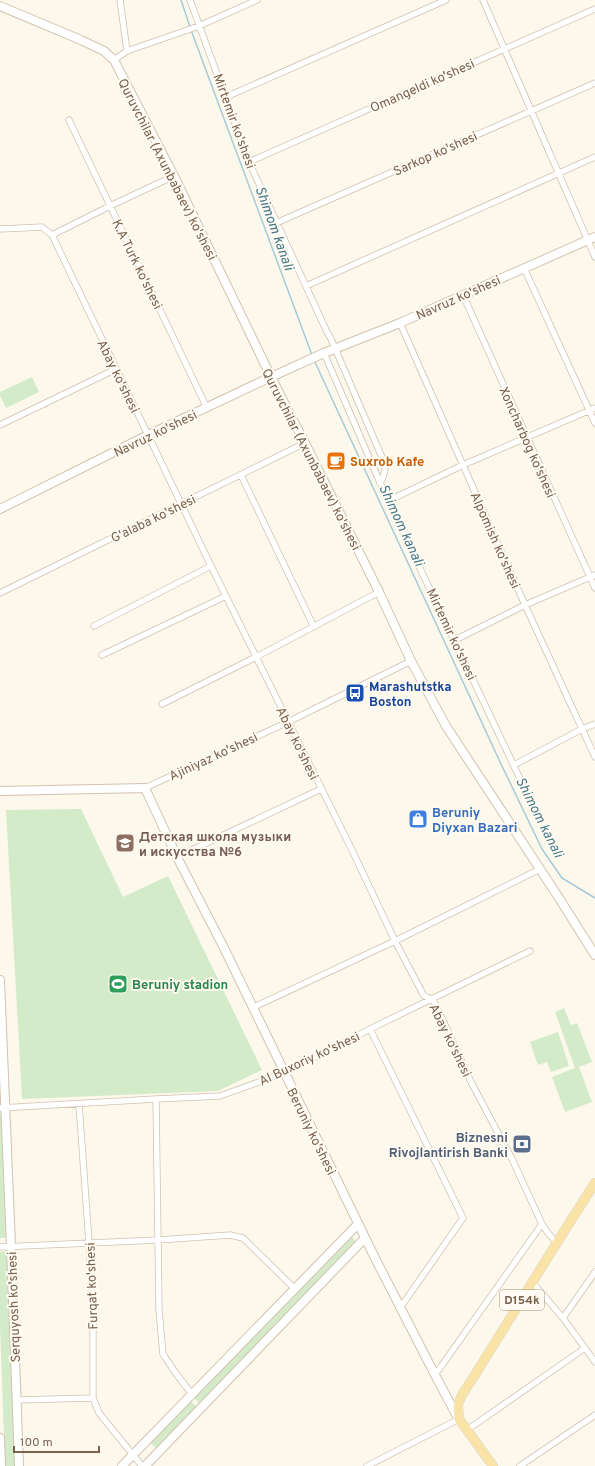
<svg xmlns="http://www.w3.org/2000/svg" width="595" height="1466" font-family="Overpass,sans-serif">
<style>
.green{fill:#d3ebc9}
.lines{fill:none;stroke-linecap:round;stroke-linejoin:round}
.stream{stroke:#a5cbd9;stroke-width:1.5}
.street-casing{stroke:#d0c1b0;stroke-width:7}
.secondary-casing{stroke:#d3c2ae;stroke-width:10}
.primary-casing{stroke:#dcd6d1;stroke-width:10}
.street{stroke:#fff;stroke-width:5.5}
.secondary{stroke:#fff;stroke-width:8}
.primary{stroke:#f9e3a6;stroke-width:9}
.labels{text-anchor:middle;stroke-width:4;stroke-linejoin:round;paint-order:stroke}
.shield{fill:#fffbf2;stroke:#a18f7f;stroke-width:1}
.shield-label{font-size:12px;font-weight:bold;fill:#79614e}
.street-label{font-size:13px;fill:#79614e;stroke:#fffbf2}
.food-label{font-size:13px;font-weight:bold;fill:#c56008;stroke:#fffbf2;text-anchor:start}
.transit-label{font-size:13px;font-weight:bold;fill:#164399;stroke:#fffbf2;text-anchor:start}
.shop-label{font-size:13px;font-weight:bold;fill:#366cbe;stroke:#fffbf2;text-anchor:start}
.education-label{font-size:13px;font-weight:bold;fill:#785e54;stroke:#fffbf2;text-anchor:start}
.leisure-label{font-size:13px;font-weight:bold;fill:#27864d;stroke:#fffbf2;text-anchor:start}
.service-label{font-size:13px;font-weight:bold;fill:#4e5e75;stroke:#fffbf2;text-anchor:end}
.water-label{font-size:14px;font-style:italic;fill:#47798b;stroke:#fffbf2}
</style>
<rect width="100%" height="100%" fill="#fdf8ec"/>
<path class="green" d="M32 377 39 392 6 408 0 396V392Z
M81 809 123 897 168 876 262 1070 218 1091 22 1099 6 810Z
M564 1008 571 1025 577 1023 592 1062 579 1067 592 1102 565 1112 552 1077 575 1068 555 1012Z
M558 1032 569 1066 551 1072 547 1062 538 1065 530 1042Z
M0 1114H1L6 1238H0Z
M352 1236 356 1243 200 1404 194 1398Z
M7 1251 16 1466H5L0 1327V1252Z
M190 1401 197 1407 156 1449 150 1442Z"/>
<g class="lines">
<path class="stream" d="M181 0 190 27
M191 30 312 355
M314 360 501 764 542 849 562 878 595 898"/>
<g class="street-casing">
<path id="street" d="M120 0 127 51
M190 0 249 162 326 330 331 339 381 455C386 468 387 470 380 483
M483 0 595 257
M114 60 127 51 199 26 257 0
M226 97 446 0
M69 120 207 408
M249 162 595 9
M276 223 595 83
M0 229 42 227 52 235 110 206 174 176
M52 235 211 566 351 848 395 941 424 996 432 999 436 1005 471 1082 512 1159 542 1224 548 1233 556 1242
M524 268 595 423
M306 286 595 157
M463 295 595 588
M400 323 525 605 595 757
M324 353 388 501 532 804
M0 425 116 369
M241 475 314 627
M388 501 463 465 595 408
M0 593 305 443
M94 626 211 566
M455 640 525 605 595 575
M102 655 226 596
M162 704 256 657 379 592
M514 765 582 729 595 724
M145 788 288 722 411 661
M177 857 321 789
M252 1008 395 941 540 869
M370 1029 463 1218 400 1308
M156 1099 159 1310 163 1354 177 1375 192 1394
M79 1104 89 1243 93 1309V1398L99 1413 142 1466
M0 1108 156 1099 220 1096 284 1073 370 1029 530 951
M0 1247 158 1240 230 1235 243 1238 295 1289
M533 1283 563 1318 595 1362
M563 1318 595 1272
M435 1375 542 1224
M16 1400 93 1398
M467 1430 585 1348
M367 1466 459 1419
M520 1466 595 1415"/>
</g>
<g class="secondary-casing">
<path id="secondary" d="M0 6 81 40 104 51 114 60 174 176 271 377 305 443 379 592 411 661 446 726 559 898 595 955
M0 509 148 435 271 377 324 353 400 323 595 237
M0 791 145 788 177 857 224 948 375 1258 435 1375 458 1418
M0 980 11 1246 19 1466
M0 1438 1 1466
M122 1466 358 1224
M145 1466 365 1238"/>
</g>
<g class="primary-casing">
<path id="primary" d="M493 1466 459 1419 458 1405 462 1395C507 1325 549 1253 595 1183"/>
</g>
<use href="#street" class="street"/>
<use href="#secondary" class="secondary"/>
<use href="#primary" class="primary"/>
</g>
<defs>
<g id="cafe-square" transform="scale(1)"><rect x="-9" y="-9" width="18" height="18" rx="4" fill="#e8710a" stroke="#fffbf2"/><path d="M-5.5-4.5H6V0H3Q3 3.5 0 3.5H-2.5Q-5.5 3.5-5.5 0ZM3-3.2v2h1.7v-2ZM-6 4.5H4V6H-6Z" fill="#fff"/></g>
<g id="bus-square" transform="scale(1)"><rect x="-9" y="-9" width="18" height="18" rx="4" fill="#1a4fb4" stroke="#fffbf2"/><path d="M-5-6H5V4H4V6H2V4H-2V6H-4V4H-5ZM-3.5-4V0h7V-4ZM-3.5 1.2v1.5H-2V1.2ZM2 1.2v1.5H3.5V1.2Z" fill="#fff"/></g>
<g id="shop-square" transform="scale(1)"><rect x="-9" y="-9" width="18" height="18" rx="4" fill="#3f7fe0" stroke="#fffbf2"/><path d="M-5-2.5h2.3a2.7 3.5 0 0 1 5.4 0H5L5.5 6h-11ZM-1.5-2.5h3a1.5 2.3 0 0 0-3 0Z" fill="#fff"/></g>
<g id="school-square" transform="scale(1)"><rect x="-9" y="-9" width="18" height="18" rx="4" fill="#8d6e63" stroke="#fffbf2"/><path d="M0-5L7-2L0 1L-7-2ZM-4 1L0 2.5L4 1V4Q0 6-4 4Z" fill="#fff"/></g>
<g id="stadium-square" transform="scale(1)"><rect x="-9" y="-9" width="18" height="18" rx="4" fill="#2e9e5b" stroke="#fffbf2"/><path d="M0-5a6.5 5 0 1 0 0 10a6.5 5 0 1 0 0-10ZM-3.5-1.8h7v3.6h-7Z" fill="#fff"/></g>
<g id="bank-square" transform="scale(1)"><rect x="-9" y="-9" width="18" height="18" rx="4" fill="#5c6f8a" stroke="#fffbf2"/><path d="M-6-4H6V4H-6ZM0-2.3a2.3 2.3 0 1 0 0 4.6a2.3 2.3 0 1 0 0-4.6Z" fill="#fff"/></g>
</defs>
<g fill-rule="evenodd">
<use href="#cafe-square" x="336" y="461"/>
<use href="#bus-square" x="355" y="693"/>
<use href="#shop-square" x="418" y="819"/>
<use href="#school-square" x="125" y="843"/>
<use href="#stadium-square" x="118" y="984"/>
<use href="#bank-square" x="522" y="1144"/>
</g>
<g class="labels">
<rect class="shield" x="500" y="1290" width="44" height="20" rx="3"/>
<g class="shield-label">
<text x="522" y="1304">D154k</text>
</g>
<g class="street-label">
<text transform="translate(422 85) rotate(-24)" y="5">Omangeldi ko'shesi</text>
<text transform="translate(235 121) rotate(70)" y="5">Mirtemir ko'shesi</text>
<text transform="translate(435 153) rotate(-24)" y="5">Sarkop ko'shesi</text>
<text transform="translate(168 169) rotate(63)" y="5">Quruvchilar (Axunbabaev) ko'shesi</text>
<text transform="translate(138 264) rotate(64)" y="5">K.A Turk ko'shesi</text>
<text transform="translate(458 297) rotate(-24)" y="5">Navruz ko'shesi</text>
<text transform="translate(119 376) rotate(64)" y="5">Abay ko'shesi</text>
<text transform="translate(155 433) rotate(-26)" y="5">Navruz ko'shesi</text>
<text transform="translate(528 442) rotate(66)" y="5">Xoncharbog ko'shesi</text>
<text transform="translate(312 459) rotate(63)" y="5">Quruvchilar (Axunbabaev) ko'shesi</text>
<text transform="translate(153 518) rotate(-26)" y="5">G'alaba ko'shesi</text>
<text transform="translate(496 540) rotate(66)" y="5">Alpomish ko'shesi</text>
<text transform="translate(452 634) rotate(65)" y="5">Mirtemir ko'shesi</text>
<text transform="translate(298 743) rotate(64)" y="5">Abay ko'shesi</text>
<text transform="translate(213 756) rotate(-25)" y="5">Ajiniyaz ko'shesi</text>
<text transform="translate(451 1040) rotate(64)" y="5">Abay ko'shesi</text>
<text transform="translate(309 1058) rotate(-25)" y="5">Al Buxoriy ko'shesi</text>
<text transform="translate(312 1131) rotate(64)" y="5">Beruniy ko'shesi</text>
<text transform="translate(91 1286) rotate(-92)" y="5">Furqat ko'shesi</text>
<text transform="translate(13 1307) rotate(-92)" y="5">Serquyosh ko'shesi</text>
</g>
<g class="food-label">
<text x="350" y="466">Suxrob Kafe</text>
</g>
<g class="transit-label">
<text x="369" y="691">Marashutstka<tspan x="369" dy="15">Boston</tspan></text>
</g>
<g class="shop-label">
<text x="432" y="817">Beruniy<tspan x="432" dy="15">Diyxan Bazari</tspan></text>
</g>
<g class="education-label">
<text x="139" y="841">Детская школа музыки<tspan x="139" dy="15">и искусства №6</tspan></text>
</g>
<g class="leisure-label">
<text x="132" y="989">Beruniy stadion</text>
</g>
<g class="service-label">
<text x="508" y="1142">Biznesni<tspan x="508" dy="15">Rivojlantirish Banki</tspan></text>
</g>
<g class="water-label">
<text transform="translate(275 228) rotate(70)" y="5">Shimom kanali</text>
<text transform="translate(402 525) rotate(65)" y="5">Shimom kanali</text>
<text transform="translate(540 817) rotate(63)" y="5">Shimom kanali</text>
</g>
</g>
<path d="M14 1446v6h85v-6" fill="none" stroke="#79614e" stroke-width="2"/>
<text x="20" y="1446" font-size="12" fill="#79614e" stroke="#fffbf2" stroke-width="3" paint-order="stroke">100 m</text>
</svg>
